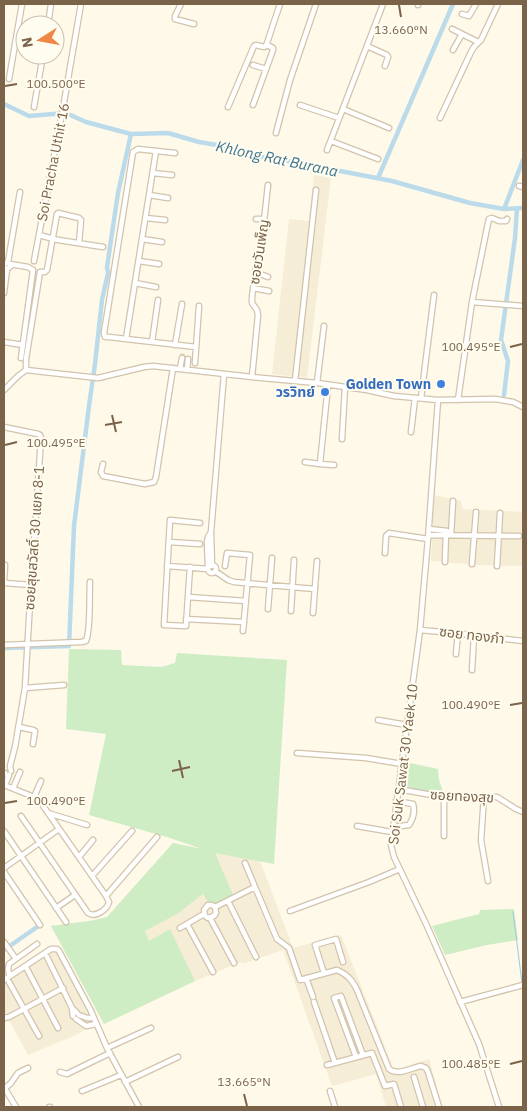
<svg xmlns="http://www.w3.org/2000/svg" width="527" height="1111" font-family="'IBM Plex Sans','Noto Sans Thai',sans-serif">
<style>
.residential{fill:#f6edd6}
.green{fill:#cfedc5}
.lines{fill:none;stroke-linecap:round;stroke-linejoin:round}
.stream{stroke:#a0c9dc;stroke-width:1}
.canal{stroke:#bbdbea;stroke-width:4.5}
.street-tunnel{stroke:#ddd4c1;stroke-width:4.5;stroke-dasharray:4.5 2;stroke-linecap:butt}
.street-casing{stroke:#d2c3ac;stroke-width:7}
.street{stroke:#fff;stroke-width:4.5}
.ticks{fill:none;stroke:#7b6349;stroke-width:2}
.shop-dot{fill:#3f7fe0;stroke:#fffcf0;stroke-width:2}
.labels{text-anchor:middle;stroke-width:4;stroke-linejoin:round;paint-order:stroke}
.street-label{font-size:14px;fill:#7b6349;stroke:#fffcf0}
.shop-label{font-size:14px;font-weight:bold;fill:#366cbe;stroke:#fffcf0;text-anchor:end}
.water-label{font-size:15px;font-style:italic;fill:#417690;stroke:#fffcf0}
.ticks-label{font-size:12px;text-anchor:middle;fill:#7b6349;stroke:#fffcf0;stroke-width:4;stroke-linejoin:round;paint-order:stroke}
</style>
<rect width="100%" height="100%" fill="#fef9e9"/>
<path class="residential" d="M314 175 331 178 307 378 272 374 289 219 309 221Z
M434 495 461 501V504L463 509 523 512V566L477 565 431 561Z
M173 843 260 861 293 948 341 935 394 1070 429 1059 443 1107H386L376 1074 332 1086 283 950 242 964 241 962 195 981 104 1024 51 926 94 920 107 917Z
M57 949 94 1024 76 1035 28 1055 9 1020 4 1023V982Z"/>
<path class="green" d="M69 649 121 650 122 665 161 667 175 663 177 653 287 660 274 864 215 853 234 897 215 906 209 904 203 894 177 914 145 931 149 941 170 929 195 981 104 1024 51 926 90 921 107 917 173 843 202 849 170 838 89 815 106 734 66 729Z
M405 762 438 769 439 780 443 791C430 794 416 789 403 786L402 781Z
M514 909 518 940 487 945 445 955 432 926 479 914 480 910Z"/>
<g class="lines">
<path class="stream" d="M513 912 522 983
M523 987V992"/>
<path class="canal" d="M4 104 29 116 66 113 86 122 131 134 168 133 199 142 223 146 245 155 278 159 392 181 470 203 504 209 523 208
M378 178 453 4
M504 209 523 160
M504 395 508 361 501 340 515 238 517 208
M4 648 69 646 74 526 89 406 95 364 102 300 108 273 107 267 118 193 131 134
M4 950 37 927"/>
<path class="street-tunnel" d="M182 358 183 352"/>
<g class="street-casing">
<path id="street" d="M181 4 175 16V19L194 24
M418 5V4
M462 14 469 16 476 4
M48 25 51 4
M452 29 478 42
M367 46 387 55 388 57 385 66
M453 50 462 34
M253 65 266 69
M9 79 22 4
M253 105 273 50V48L267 45
M300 105 339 118
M34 107 43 55
M228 107 254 46 256 45 264 47 266 46 280 4
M343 109 389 128
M440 118 471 52 474 47 481 40 498 4
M276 133 290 80 316 4
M331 141 378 159
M327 150 383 4
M175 153 138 149 133 152 104 333 105 337H109L196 347
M153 173 172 175
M519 186 523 187
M149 195 168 198
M146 218 165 220
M256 219H264
M39 235 50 238
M52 239 103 247
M142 239 162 242
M34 261 63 108 81 4
M139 261 159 264
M8 262 20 192
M4 264 8 262 11 266 7 269 4 267
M10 264 28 267 33 270 21 358
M255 275H263L268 277
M135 283 156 287
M253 288 269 291
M4 293 7 269
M472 302 523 306
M126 339 156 151
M4 342 23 345
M152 342 158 300
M175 345 182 304
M195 363 199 306
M180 369 182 358
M26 370V359L40 272H45L47 270 57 214 58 213 79 218 81 220 79 243
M187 370 188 359
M252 377 258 315 257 310 252 303V297L256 265 261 248 268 185
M295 381 316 190
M317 383 324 326
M328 385 320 464 334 465
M4 390 18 376 26 370 98 378 144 367 153 366 252 377 317 383 367 390 394 396 438 400 495 399 513 402 523 407
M421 398 434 295
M438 400 428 539 420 630 391 845 394 857 427 926 479 1044 499 1107
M458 400 472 302 488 223 489 219 492 218 499 221H506L507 219
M4 427 38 434 40 435 41 438 29 619 25 688 15 747 10 766 11 771
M411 432 415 398
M342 439 345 387
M305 462 320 464
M103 464 101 472 103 476 145 484 154 482 156 477 173 368
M429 529 447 531
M429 535 519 536
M451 535 453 501
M169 542 200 544
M385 553 386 536 389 533 428 539
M445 562 446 531
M472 564 476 512
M5 565 4 580 5 583 31 585
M208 569a4 4 0 1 1 8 0a4 4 0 1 1-8 0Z
M167 566 208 569
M212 566 211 532 224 374
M225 566 227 553 250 555 243 631
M497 566 500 513
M190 567 186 626 164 625 170 520 200 523
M208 567 207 542 208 537 211 532
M215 571 228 580 234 582 315 589
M188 597 246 601
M268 609 272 558
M291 611 294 560
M313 613 317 561
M186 619 244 622
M420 630 474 635 523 641
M4 645 81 642 86 641C91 629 89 597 90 582
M456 654 458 633
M472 670 474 635
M25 688 64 685
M378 720 407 725
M19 727 33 730 35 731 33 744
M297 753 366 758 402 764
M4 775 5 773
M4 785 34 797 39 800 106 896 109 902C107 910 95 918 88 913L21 816
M5 785 9 775
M13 788 20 772
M398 789 432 795 497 797 516 809 523 812
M484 796 481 840 488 881
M34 797 41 781
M48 813 87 825
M357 826 392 832
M393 827 409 825C413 819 415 811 413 804L396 801
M4 831 66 922
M444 836V795
M79 857 93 840
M245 863 255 887
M4 868 59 829
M4 872 40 925
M92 876 132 831
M106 896 157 837
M228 901 256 957
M215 907 216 913 214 916 208 918 205 916 204 910 208 905H212L215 907 255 887 277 939 289 948 300 980 337 970C348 975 352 980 357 990L389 1069C398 1076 411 1068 421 1066L426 1068 428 1072 439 1107
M56 908 75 895
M290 911 369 882 400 869
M210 918 234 963
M187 924 213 972
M180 928 204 914
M4 942 16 959
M47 957 72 1008 77 1013
M27 969 58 1028
M324 973 315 945 336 939 343 962
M10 976 8 970 9 964 37 944
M306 978 313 997
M4 980 51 949H57L59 951 91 1011 107 1048 139 1107
M9 982 39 1036
M314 1002 335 1063
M460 1002 523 985
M72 1008 73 1016
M79 1015 87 1018H94
M4 1018 9 1017 63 988
M76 1019 86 1026 96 1024
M107 1048 151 1028
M356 1057 334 998 341 996 363 1055
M327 1065 372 1053 385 1086 394 1084 401 1107
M60 1072 67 1074 71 1072 110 1053
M414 1077 423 1107
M125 1082 178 1057
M4 1087 16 1107
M5 1088 11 1083 18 1073 28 1068
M82 1091 121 1075
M330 1091 335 1107
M49 1107H50"/>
</g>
<use href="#street" class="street"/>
</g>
<path class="ticks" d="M399 5 401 17M5 86 17 84M510 347 522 344M112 415 116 432M105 425 122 422M5 445 17 442M510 705 522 703M179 760 183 778M172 771 190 767M5 803 17 801M510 1064 522 1061M244 1094 247 1106"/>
<g class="shop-dot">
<circle cx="441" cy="384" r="5"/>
<circle cx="325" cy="392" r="5"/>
</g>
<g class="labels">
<g class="street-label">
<text transform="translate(53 162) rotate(-79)" y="5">Soi Pracha Uthit 16</text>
<text transform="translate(259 252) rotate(-81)" y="5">ซอยวันเพ็ญ</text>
<text transform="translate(34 538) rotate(-86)" y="5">ซอยสุขสวัสดิ์ 30 แยก 8-1</text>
<text transform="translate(472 635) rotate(7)" y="5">ซอย ทองภํา</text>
<text transform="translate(403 764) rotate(-83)" y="5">Soi Suk Sawat 30 Yaek 10</text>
<text transform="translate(462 796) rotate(3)" y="5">ซอยทองสุข</text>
</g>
<g class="shop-label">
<text x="431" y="389">Golden Town</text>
<text x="315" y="397">วรวิทย์</text>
</g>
<g class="water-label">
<text transform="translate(277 159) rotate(12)" y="5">Khlong Rat Burana</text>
</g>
</g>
<g class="ticks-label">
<text x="401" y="34">13.660°N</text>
<text x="56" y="88">100.500°E</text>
<text x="471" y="351">100.495°E</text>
<text x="56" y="447">100.495°E</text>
<text x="471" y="709">100.490°E</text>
<text x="56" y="805">100.490°E</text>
<text x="471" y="1068">100.485°E</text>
<text x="244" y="1086">13.665°N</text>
</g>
<rect width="527" height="1111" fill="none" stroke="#7b6349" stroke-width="10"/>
<g transform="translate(40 40) rotate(259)"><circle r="24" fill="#fffcf0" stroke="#cabfad"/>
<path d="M0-4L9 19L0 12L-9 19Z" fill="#ef8746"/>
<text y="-8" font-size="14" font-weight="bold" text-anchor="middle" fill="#7b6349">N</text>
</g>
</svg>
